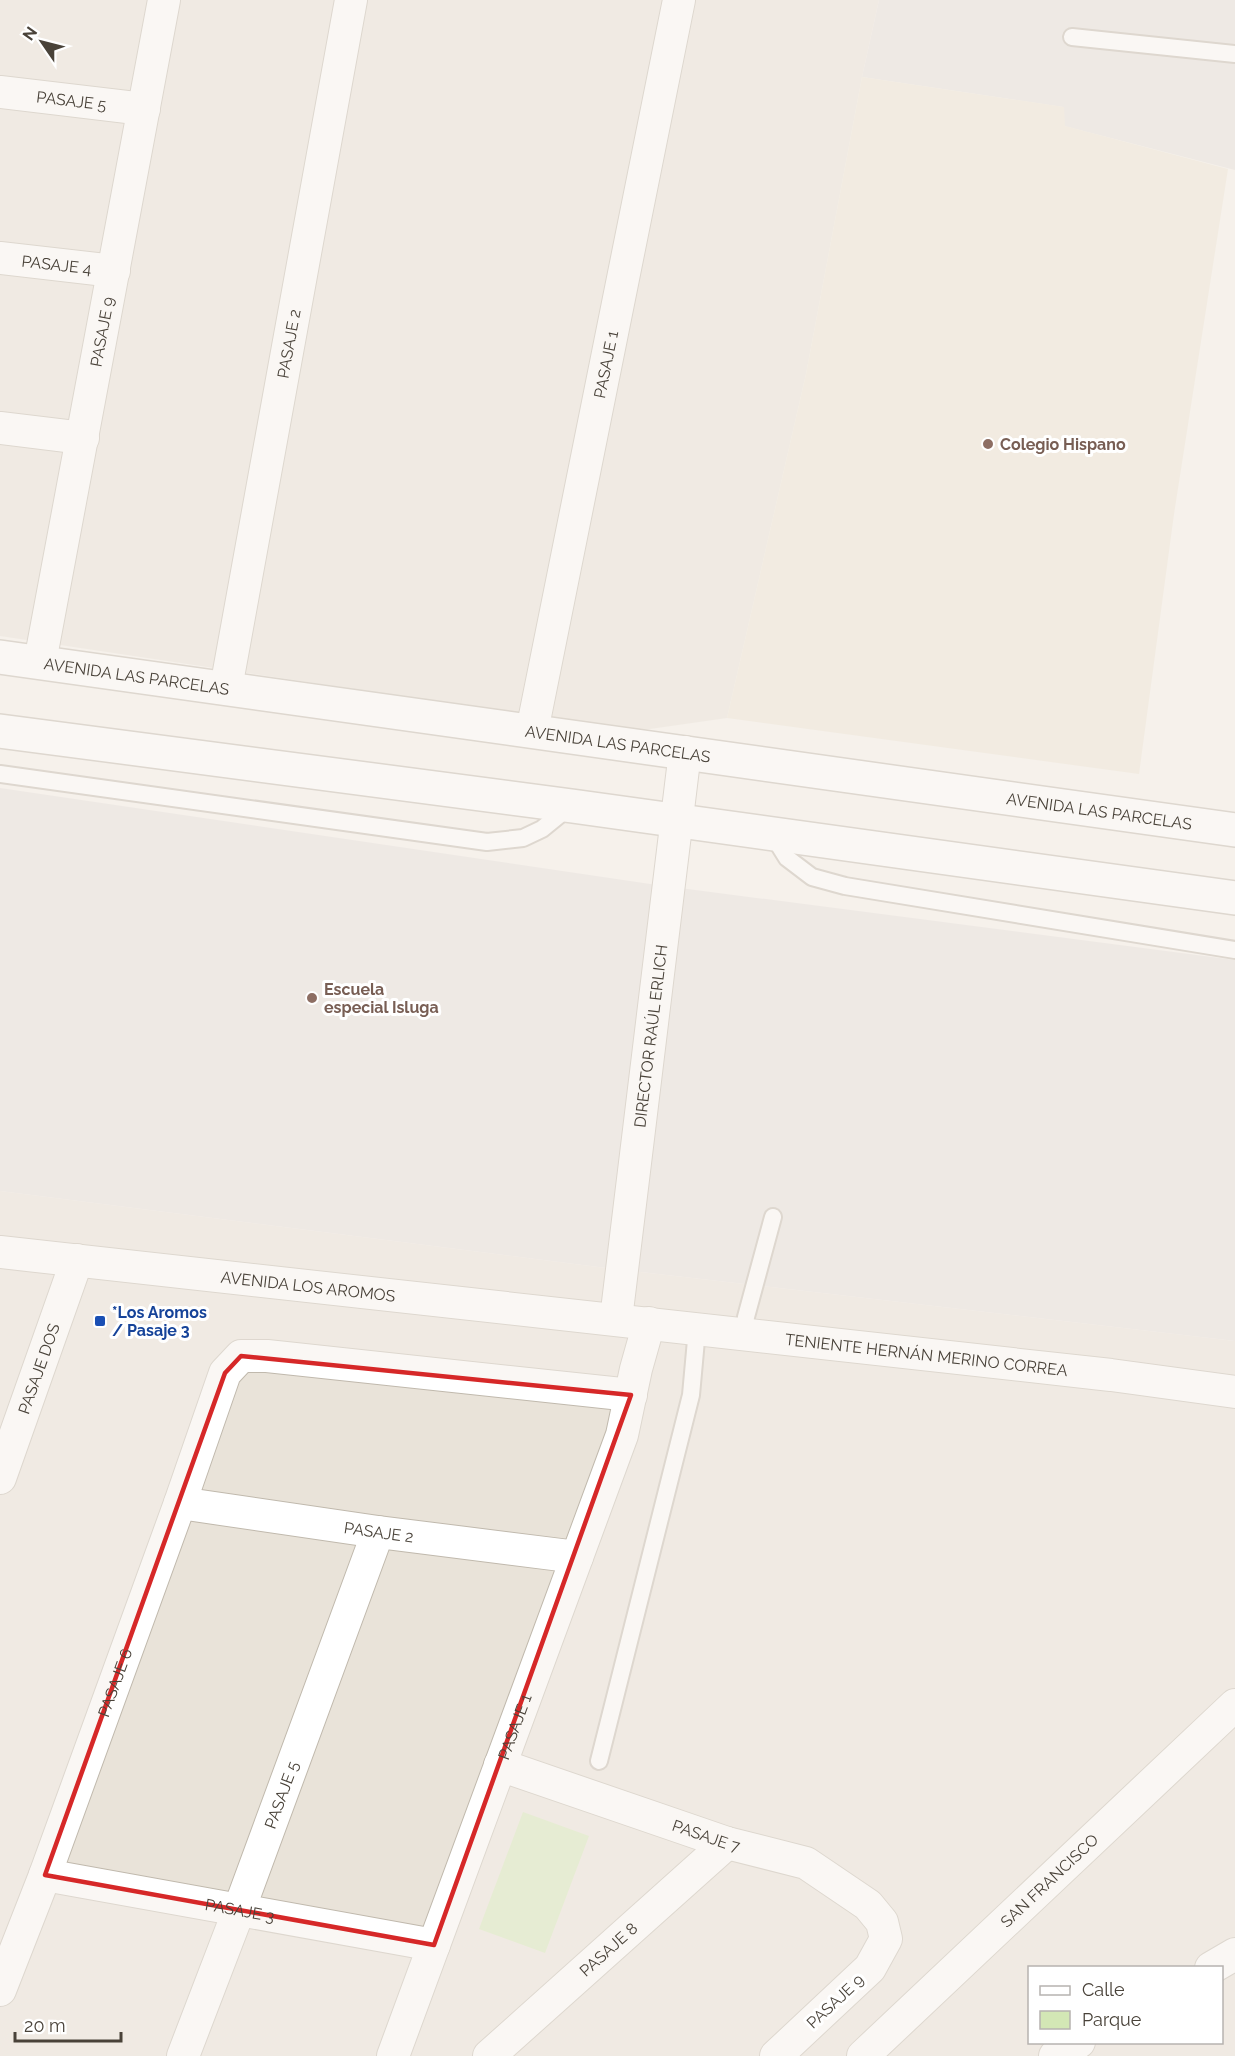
<svg xmlns="http://www.w3.org/2000/svg" width="1235" height="2056" font-family="Raleway,sans-serif">
<style>
.residential{fill:#e9e3d9;fill-rule:evenodd}
.industrial{fill:#e5e0dc}
.education{fill:#ede5d5}
.green{fill:#d3e7b5}
.lines{fill:none;stroke-linecap:round;stroke-linejoin:round}
.service-casing{stroke:#c0b9ad;stroke-width:20}
.minor-casing{stroke:#c0b9ad;stroke-width:34}
.tertiary-casing{stroke:#c0b9ad;stroke-width:36}
.service{stroke:#fff;stroke-width:16}
.minor{stroke:#fff;stroke-width:32}
.tertiary{stroke:#fff;stroke-width:33}
.marked{fill:none;stroke:#d62828;stroke-width:4.5;stroke-linejoin:round}
.education-dot{fill:#8d6e63;stroke:#fff;stroke-width:2}
.transit-dot{fill:#1a4fb4;stroke:#fff;stroke-width:2}
.labels{text-anchor:middle;stroke-width:6;stroke-linejoin:round;paint-order:stroke}
.street-label{font-size:16px;fill:#494239;stroke:#fff}
.education-label{font-size:16px;font-weight:bold;fill:#785e54;stroke:#fff;text-anchor:start}
.transit-label{font-size:16px;font-weight:bold;fill:#164399;stroke:#fff;text-anchor:start}
</style>
<rect width="100%" height="100%" fill="#f5f1eb"/>
<path class="residential" d="M0 0H879L862 77 806 374 727 718 636 731 0 636Z
M0 1191 606 1268 1235 1341V2056H0ZM1030 1968H1222V2042H1030Z"/>
<path class="industrial" d="M879 0H1235V170L1064 126 1063 107 862 77Z
M0 788 657 885 1235 960V1341L606 1268 0 1191Z"/>
<path class="education" d="M862 77 1064 107 1065 126 1228 169 1174 514 1139 774 727 718 806 374Z"/>
<path class="green" d="M523 1812 589 1836 545 1953 479 1929Z"/>
<g class="lines">
<g class="service-casing">
<path id="service" d="M1072 37 1235 54
M0 774 487 842 523 838 542 829 569 807
M772 834 787 858 812 877 845 886 1235 950
M744 1334 746 1317 773 1217
M599 1761 691 1395 697 1329"/>
</g>
<g class="minor-casing">
<g id="minor">
<path id="s1" d="M0 92 144 109"/>
<path id="s2" d="M0 258 114 271"/>
<path d="M0 428 83 438"/>
<path id="s3" d="M40 662 164 0"/>
<path id="s4" d="M226 688 351 0"/>
<path id="s5" d="M532 731 679 0"/>
<path id="s6" d="M0 1252 1111 1375 1235 1392"/>
<path id="s7" d="M616 1319 685 752"/>
<path id="s8" d="M0 1478 77 1260"/>
<path id="s9" d="M180 1503 378 1532 577 1557"/>
<path id="s10" d="M500 1765 727 1843 806 1863 868 1905 882 1922 886 1939 870 1968 776 2056"/>
<path id="s11" d="M45 1875 434 1945"/>
<path d="M1211 1968 1235 1954"/>
<path id="s12" d="M0 1990 45 1875 180 1503 225 1373 241 1356H267L631 1395"/>
<path id="s13" d="M183 2056 239 1910 378 1532"/>
<path id="s14" d="M393 2056 622 1435 636 1369 649 1323"/>
<path id="s15" d="M489 2056 727 1843"/>
<path id="s16" d="M863 2056 1235 1705"/>
<path d="M1055 2056 1079 2042"/>
</g>
</g>
<g class="tertiary-casing">
<g id="tertiary">
<path id="s17" d="M0 657 1235 830"/>
<path d="M0 731 572 806 1235 898"/>
</g>
</g>
<use href="#service" class="service"/>
<use href="#minor" class="minor"/>
<use href="#tertiary" class="tertiary"/>
</g>
<path d="M0 0H1235V2056H0ZM241 1356 631 1395 434 1945 45 1875 225 1373Z" fill="#f5f1eb" fill-opacity=".55" fill-rule="evenodd"/>
<path class="marked" d="M241 1356 631 1395 434 1945 45 1875 225 1373Z"/>
<g class="education-dot">
<circle cx="988" cy="444" r="6"/>
<circle cx="312" cy="998" r="6"/>
</g>
<rect class="transit-dot" x="94" y="1315" width="12" height="12" rx="3"/>
<g class="labels">
<g class="street-label">
<text dy="6" stroke="none"><textPath href="#s1" startOffset="72">PASAJE 5</textPath></text>
<text dy="6" stroke="none"><textPath href="#s2" startOffset="57">PASAJE 4</textPath></text>
<text dy="6" stroke="none"><textPath href="#s3" startOffset="336">PASAJE 9</textPath></text>
<text dy="6" stroke="none"><textPath href="#s4" startOffset="350">PASAJE 2</textPath></text>
<text dy="6" stroke="none"><textPath href="#s5" startOffset="374">PASAJE 1</textPath></text>
<text dy="6" stroke="none"><textPath href="#s17" startOffset="138">AVENIDA LAS PARCELAS</textPath></text>
<text dy="6" stroke="none"><textPath href="#s17" startOffset="624">AVENIDA LAS PARCELAS</textPath></text>
<text dy="6" stroke="none"><textPath href="#s17" startOffset="1110">AVENIDA LAS PARCELAS</textPath></text>
<text dy="6" stroke="none"><textPath href="#s7" startOffset="285">DIRECTOR RAÚL ERLICH</textPath></text>
<text dy="6" stroke="none"><textPath href="#s6" startOffset="310">AVENIDA LOS AROMOS</textPath></text>
<text dy="6" stroke="none"><textPath href="#s6" startOffset="932">TENIENTE HERNÁN MERINO CORREA</textPath></text>
<text dy="6" stroke="none"><textPath href="#s8" startOffset="116">PASAJE DOS</textPath></text>
<text dy="6" stroke="none"><textPath href="#s9" startOffset="201">PASAJE 2</textPath></text>
<text dy="6" stroke="none"><textPath href="#s12" startOffset="328">PASAJE 6</textPath></text>
<text dy="6" stroke="none"><textPath href="#s14" startOffset="351">PASAJE 1</textPath></text>
<text dy="6" stroke="none"><textPath href="#s13" startOffset="279">PASAJE 5</textPath></text>
<text dy="6" stroke="none"><textPath href="#s10" startOffset="218">PASAJE 7</textPath></text>
<text dy="6" stroke="none"><textPath href="#s16" startOffset="256">SAN FRANCISCO</textPath></text>
<text dy="6" stroke="none"><textPath href="#s11" startOffset="198">PASAJE 3</textPath></text>
<text dy="6" stroke="none"><textPath href="#s15" startOffset="160">PASAJE 8</textPath></text>
<text transform="translate(835 2001) rotate(-43)" y="6">PASAJE 9</text>
</g>
<g class="education-label">
<text x="1000" y="450">Colegio Hispano</text>
<text x="324" y="995">Escuela<tspan x="324" dy="18">especial Isluga</tspan></text>
</g>
<g class="transit-label">
<text x="112" y="1318">*Los Aromos<tspan x="112" dy="18">/ Pasaje 3</tspan></text>
</g>
</g>
<rect x="1028" y="1966" width="195" height="78" fill="#ffffff" stroke="#b6b3b0" stroke-width="1.5"/>
<rect x="1040" y="1986" width="30" height="9" fill="#ffffff" stroke="#b6b3b0" stroke-width="1.5"/>
<text x="1082" y="1996" font-size="18" fill="#494239">Calle</text>
<rect x="1040" y="2011" width="30" height="18" fill="#d3e7b5" stroke="#b6b3b0" stroke-width="1.5"/>
<text x="1082" y="2026" font-size="18" fill="#494239">Parque</text>
<g transform="translate(42 42) rotate(305)" stroke="#ffffff" stroke-width="4.5" paint-order="stroke">
<path d="M0-4.5L10 22L0 15L-10 22Z" fill="#494239"/>
<text y="-9" font-size="16" font-weight="bold" text-anchor="middle" fill="#494239">N</text>
</g>
<path d="M15 2032v9h106v-9" fill="none" stroke="#494239" stroke-width="3"/>
<text x="24" y="2032" font-size="18" fill="#494239" stroke="#ffffff" stroke-width="4.5" paint-order="stroke">20 m</text>
</svg>
